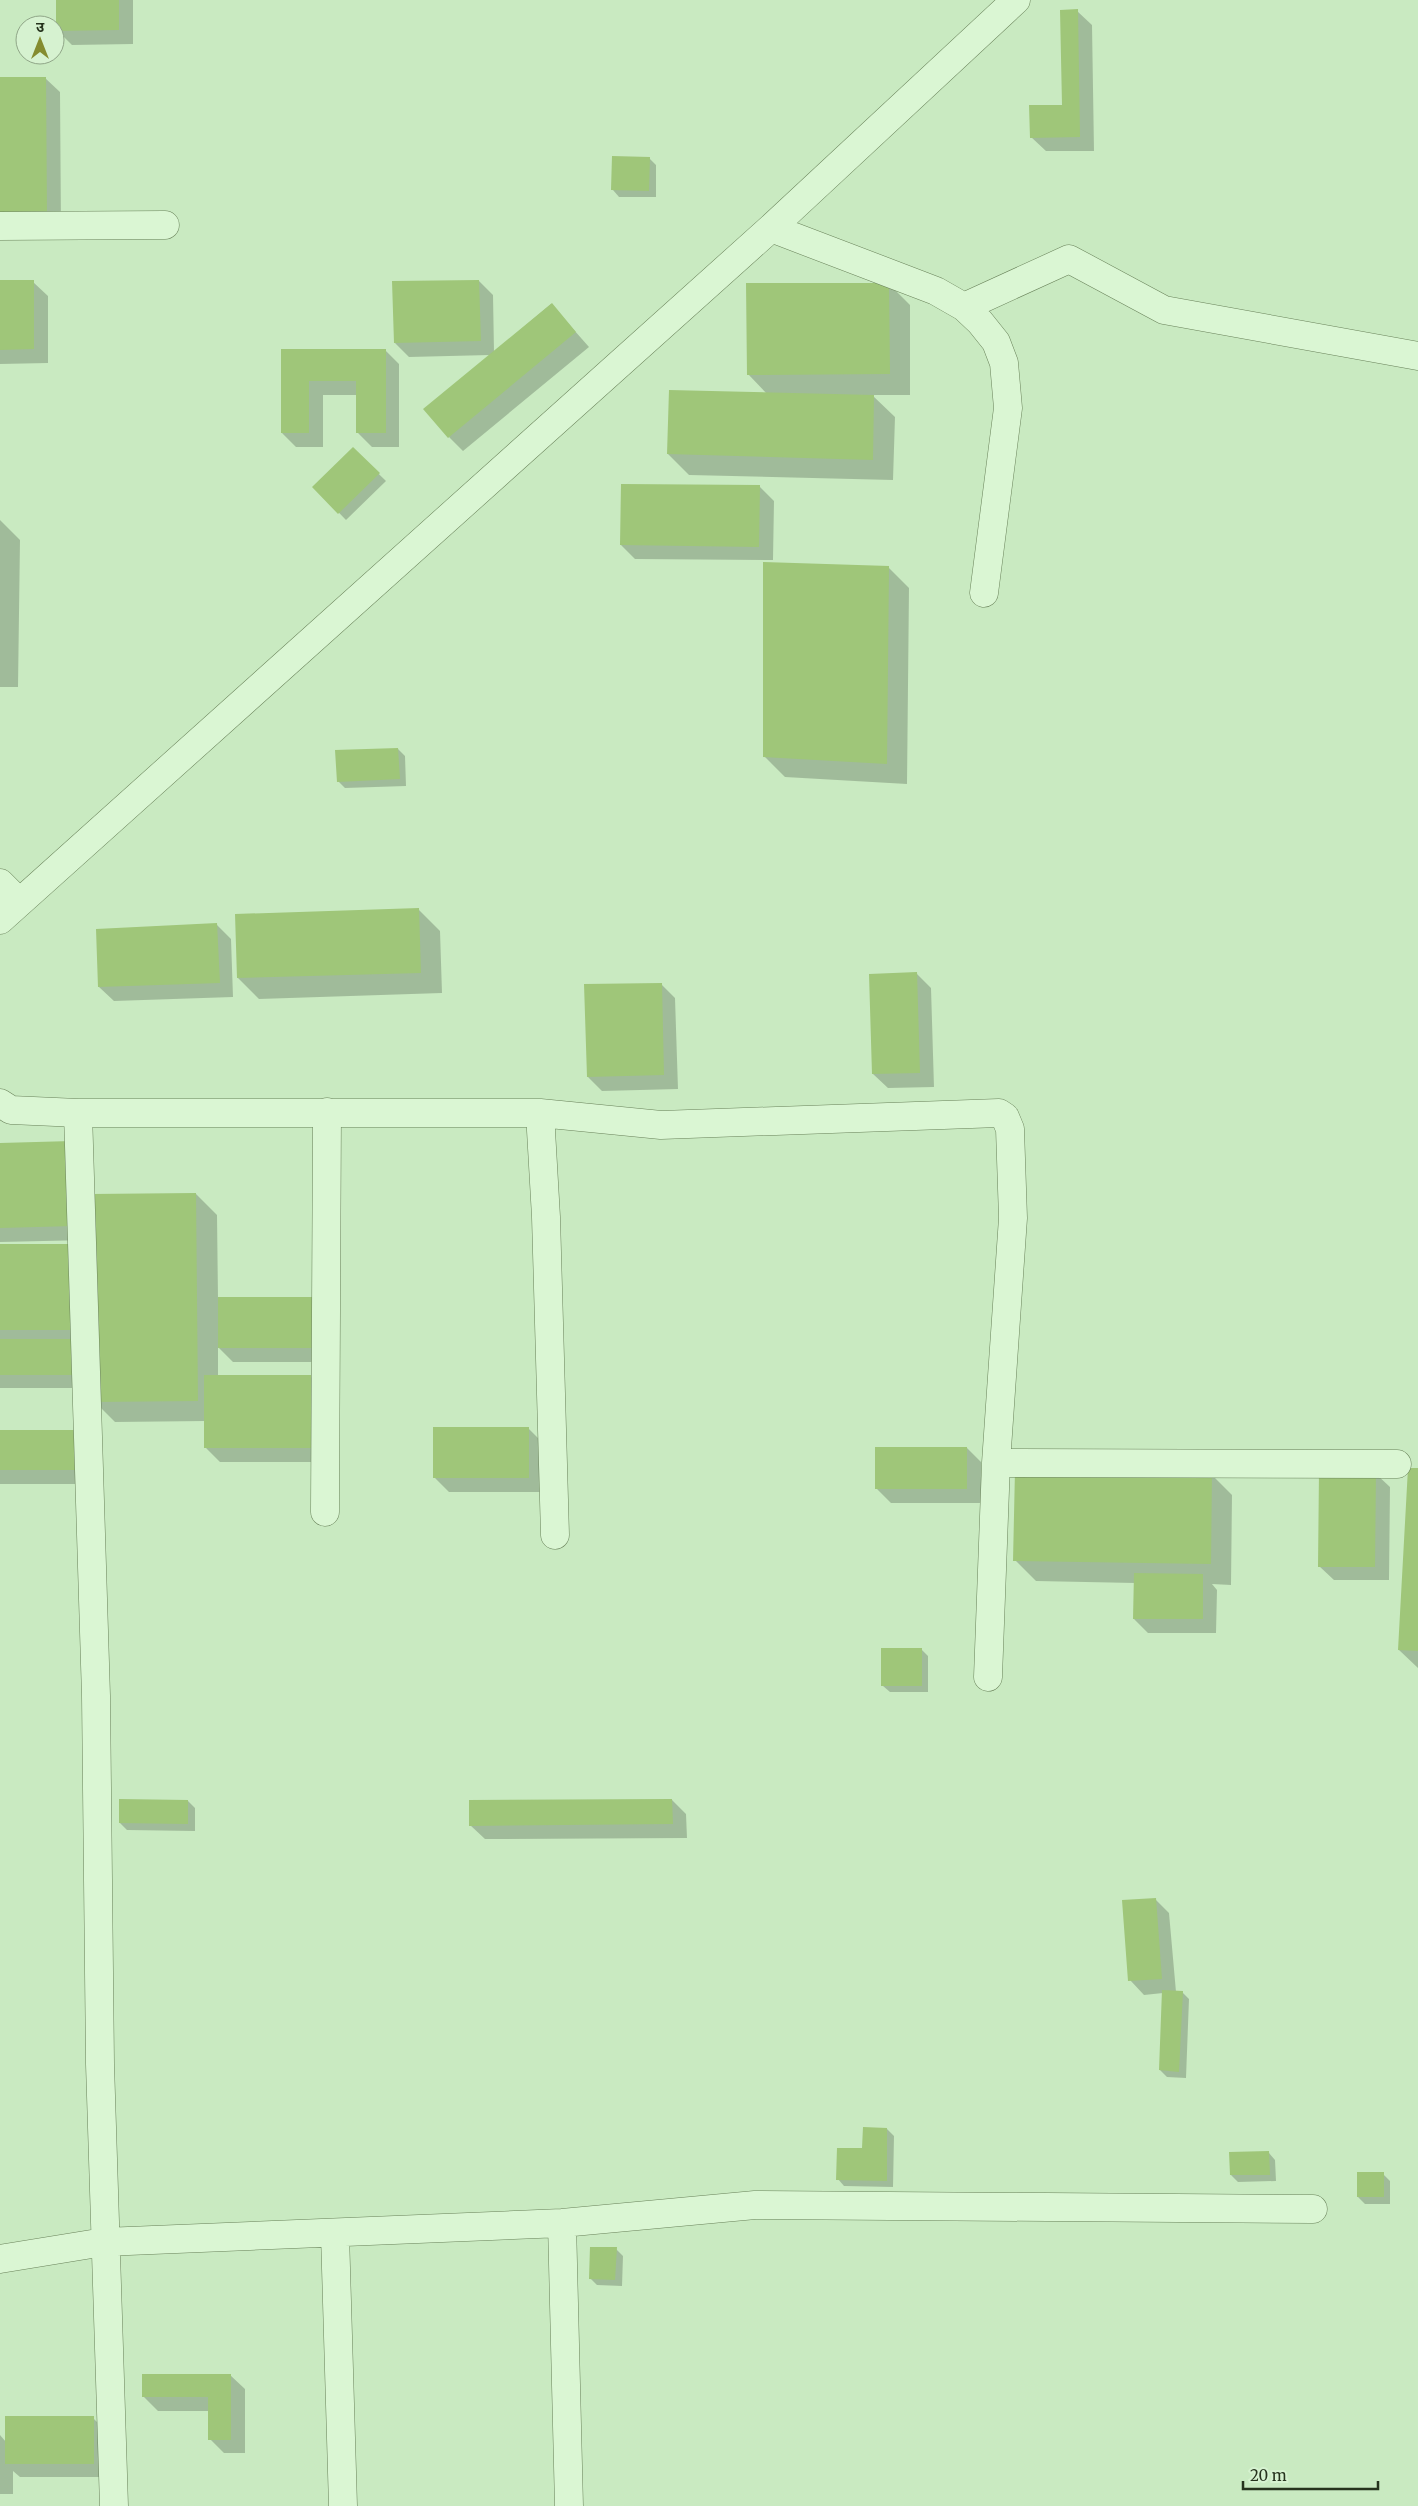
<svg xmlns="http://www.w3.org/2000/svg" width="1418" height="2506" font-family="Merriweather,'Noto Sans Devanagari',serif">
<style>
.shadow{fill:#0003}
.building{fill:#9fc679}
.lines{fill:none;stroke-linecap:round;stroke-linejoin:round}
.minor-casing{stroke:#69825a;stroke-width:29}
.minor{stroke:#daf6d3;stroke-width:28}
</style>
<rect width="100%" height="100%" fill="#c9eac1"/>
<path class="shadow" d="M57 0H133V44L72 45 58 31Z
M1077 11 1092 25 1094 151H1046L1031 137 1063 106Z
M0 78H45L60 92 61 230 0 223Z
M649 158 656 165V197H619L613 190Z
M479 281 493 295 494 352 551 304 589 347 463 451 449 437 490 355 409 357 395 343Z
M0 282H33L48 296V363L0 364Z
M889 284 910 305V395H872L895 417 893 480 689 475 668 454 767 394 748 374Z
M282 350H385L399 364V447H372L358 433V395H323V447H296L282 433Z
M353 449 386 481 346 520 314 487Z
M759 486 774 501 773 560 635 559 621 545Z
M0 520 20 540 18 687H0Z
M888 567 909 588 907 784 785 777 764 756Z
M398 749 405 756 406 786 345 788 338 781Z
M419 910 440 931 442 993 259 999 238 978Z
M217 925 231 939 233 997 114 1001 99 987Z
M917 974 931 988 934 1087 888 1088 873 1074Z
M661 984 675 998 678 1089 602 1091 588 1077Z
M0 1144 88 1240 0 1242Z
M196 1194 217 1215 218 1298H315L330 1362H233L218 1347V1376H310L324 1390V1462H220L206 1448V1421L115 1422 94 1401Z
M0 1245H75L89 1388H0Z
M528 1428 543 1443V1492H449L435 1478Z
M0 1431H75L89 1484H0Z
M967 1448 981 1462V1503H891L877 1489Z
M1418 1469V1668L1399 1650Z
M1375 1473 1390 1487 1389 1580H1334L1319 1566Z
M1211 1474 1232 1495 1231 1585 1212 1584 1217 1590 1216 1633H1148L1134 1619 1135 1583 1036 1581 1015 1560Z
M921 1649 928 1656V1692H890L883 1686Z
M672 1800 686 1814 687 1838 485 1839 470 1825Z
M188 1801 195 1808V1831L127 1830 120 1823Z
M1155 1899 1169 1913 1176 1992H1182L1189 1999 1186 2078 1167 2077 1160 2070 1163 1993 1144 1995 1130 1980Z
M887 2129 894 2136 893 2187 844 2186 838 2179 863 2150Z
M1269 2153 1275 2160 1276 2181 1238 2182 1231 2175Z
M1383 2174 1390 2181V2204H1365L1358 2197Z
M616 2249 623 2256 622 2286 597 2285 590 2278Z
M230 2375 245 2389V2453H224L210 2439V2411H158L143 2396Z
M93 2418 107 2432V2477H20L13 2471V2494H0V2435L6 2442Z"/>
<path class="building" d="M56 0H119V30L56 31Z
M1078 9 1080 137 1030 138 1029 105H1062L1060 10Z
M0 77H46L47 216H0Z
M612 156 650 157 649 191 611 190Z
M0 280H34V349L0 350Z
M479 280 481 341 394 343 392 281Z
M746 283H889L890 374 747 375Z
M552 303 576 332 448 438 423 409Z
M281 349H386V433H356V381H309V433H281Z
M669 390 874 395 873 460 667 454Z
M353 447 380 473 338 514 312 487Z
M621 484 760 485 759 547 620 545Z
M763 562 889 566 887 764 763 757Z
M398 748 400 779 337 782 335 750Z
M419 908 421 973 237 978 235 914Z
M217 923 220 983 98 987 96 929Z
M917 972 920 1073 872 1074 869 974Z
M662 983 664 1075 587 1077 584 984Z
M72 1141 74 1226 0 1228V1143Z
M196 1193 198 1401 93 1402 90 1194Z
M0 1244H76V1330H0Z
M218 1297H316V1348H218Z
M0 1339H75L76 1375H0Z
M204 1375H311V1448H204Z
M433 1427H529V1478H433Z
M0 1430H76V1470H0Z
M875 1447H967V1489H875Z
M1408 1468H1418V1651L1398 1650Z
M1015 1470 1212 1473 1211 1564 1013 1561Z
M1319 1471H1376L1375 1567H1318Z
M1134 1573 1203 1574V1619H1133Z
M881 1648H922V1686H881Z
M119 1799 188 1800V1824L119 1823Z
M672 1799 673 1824 469 1826V1800Z
M1156 1898 1162 1979 1128 1981 1122 1900Z
M1162 1990 1183 1991 1179 2072 1159 2070Z
M863 2127 887 2128V2181L836 2180 837 2148H862Z
M1269 2151 1270 2175H1230L1229 2152Z
M1357 2172H1384V2197H1357Z
M590 2247H617L615 2280 589 2279Z
M142 2374H231V2440H208V2397H142Z
M5 2416H94V2464H5Z"/>
<g class="lines">
<g class="minor-casing">
<path id="minor" d="M0 226 165 225
M771 228 936 291 964 307 980 322 996 342 1004 363 1008 408 984 593
M964 307 1069 259 1164 310 1418 356
M0 883 19 902
M0 920 771 228 1016 0
M0 1103 11 1110 78 1113H540L661 1125 999 1113 1005 1117 1010 1129 1013 1218 996 1463 988 1677
M78 1113 96 1696 100 2064 114 2506
M540 1113 546 1217 555 1535
M996 1463 1397 1464
M325 1512 327 1112
M562 2223 569 2506
M335 2234 343 2506
M0 2259 104 2242 562 2223 755 2205 1313 2209"/>
</g>
<use href="#minor" class="minor"/>
</g>
<g transform="translate(40 40)"><circle r="24" fill="#d6f2d0" stroke="#90a688"/>
<path d="M0-4L9 19L0 12L-9 19Z" fill="#848c2f"/>
<text y="-8" font-size="14" font-weight="bold" text-anchor="middle" fill="#26331d">उ</text>
</g>
<path d="M1243 2481v8h135v-8" fill="none" stroke="#26331d" stroke-width="2.5"/>
<text x="1250" y="2481" font-size="15" fill="#26331d" stroke="#d6f2d0" stroke-width="4" paint-order="stroke">20 m</text>
</svg>
